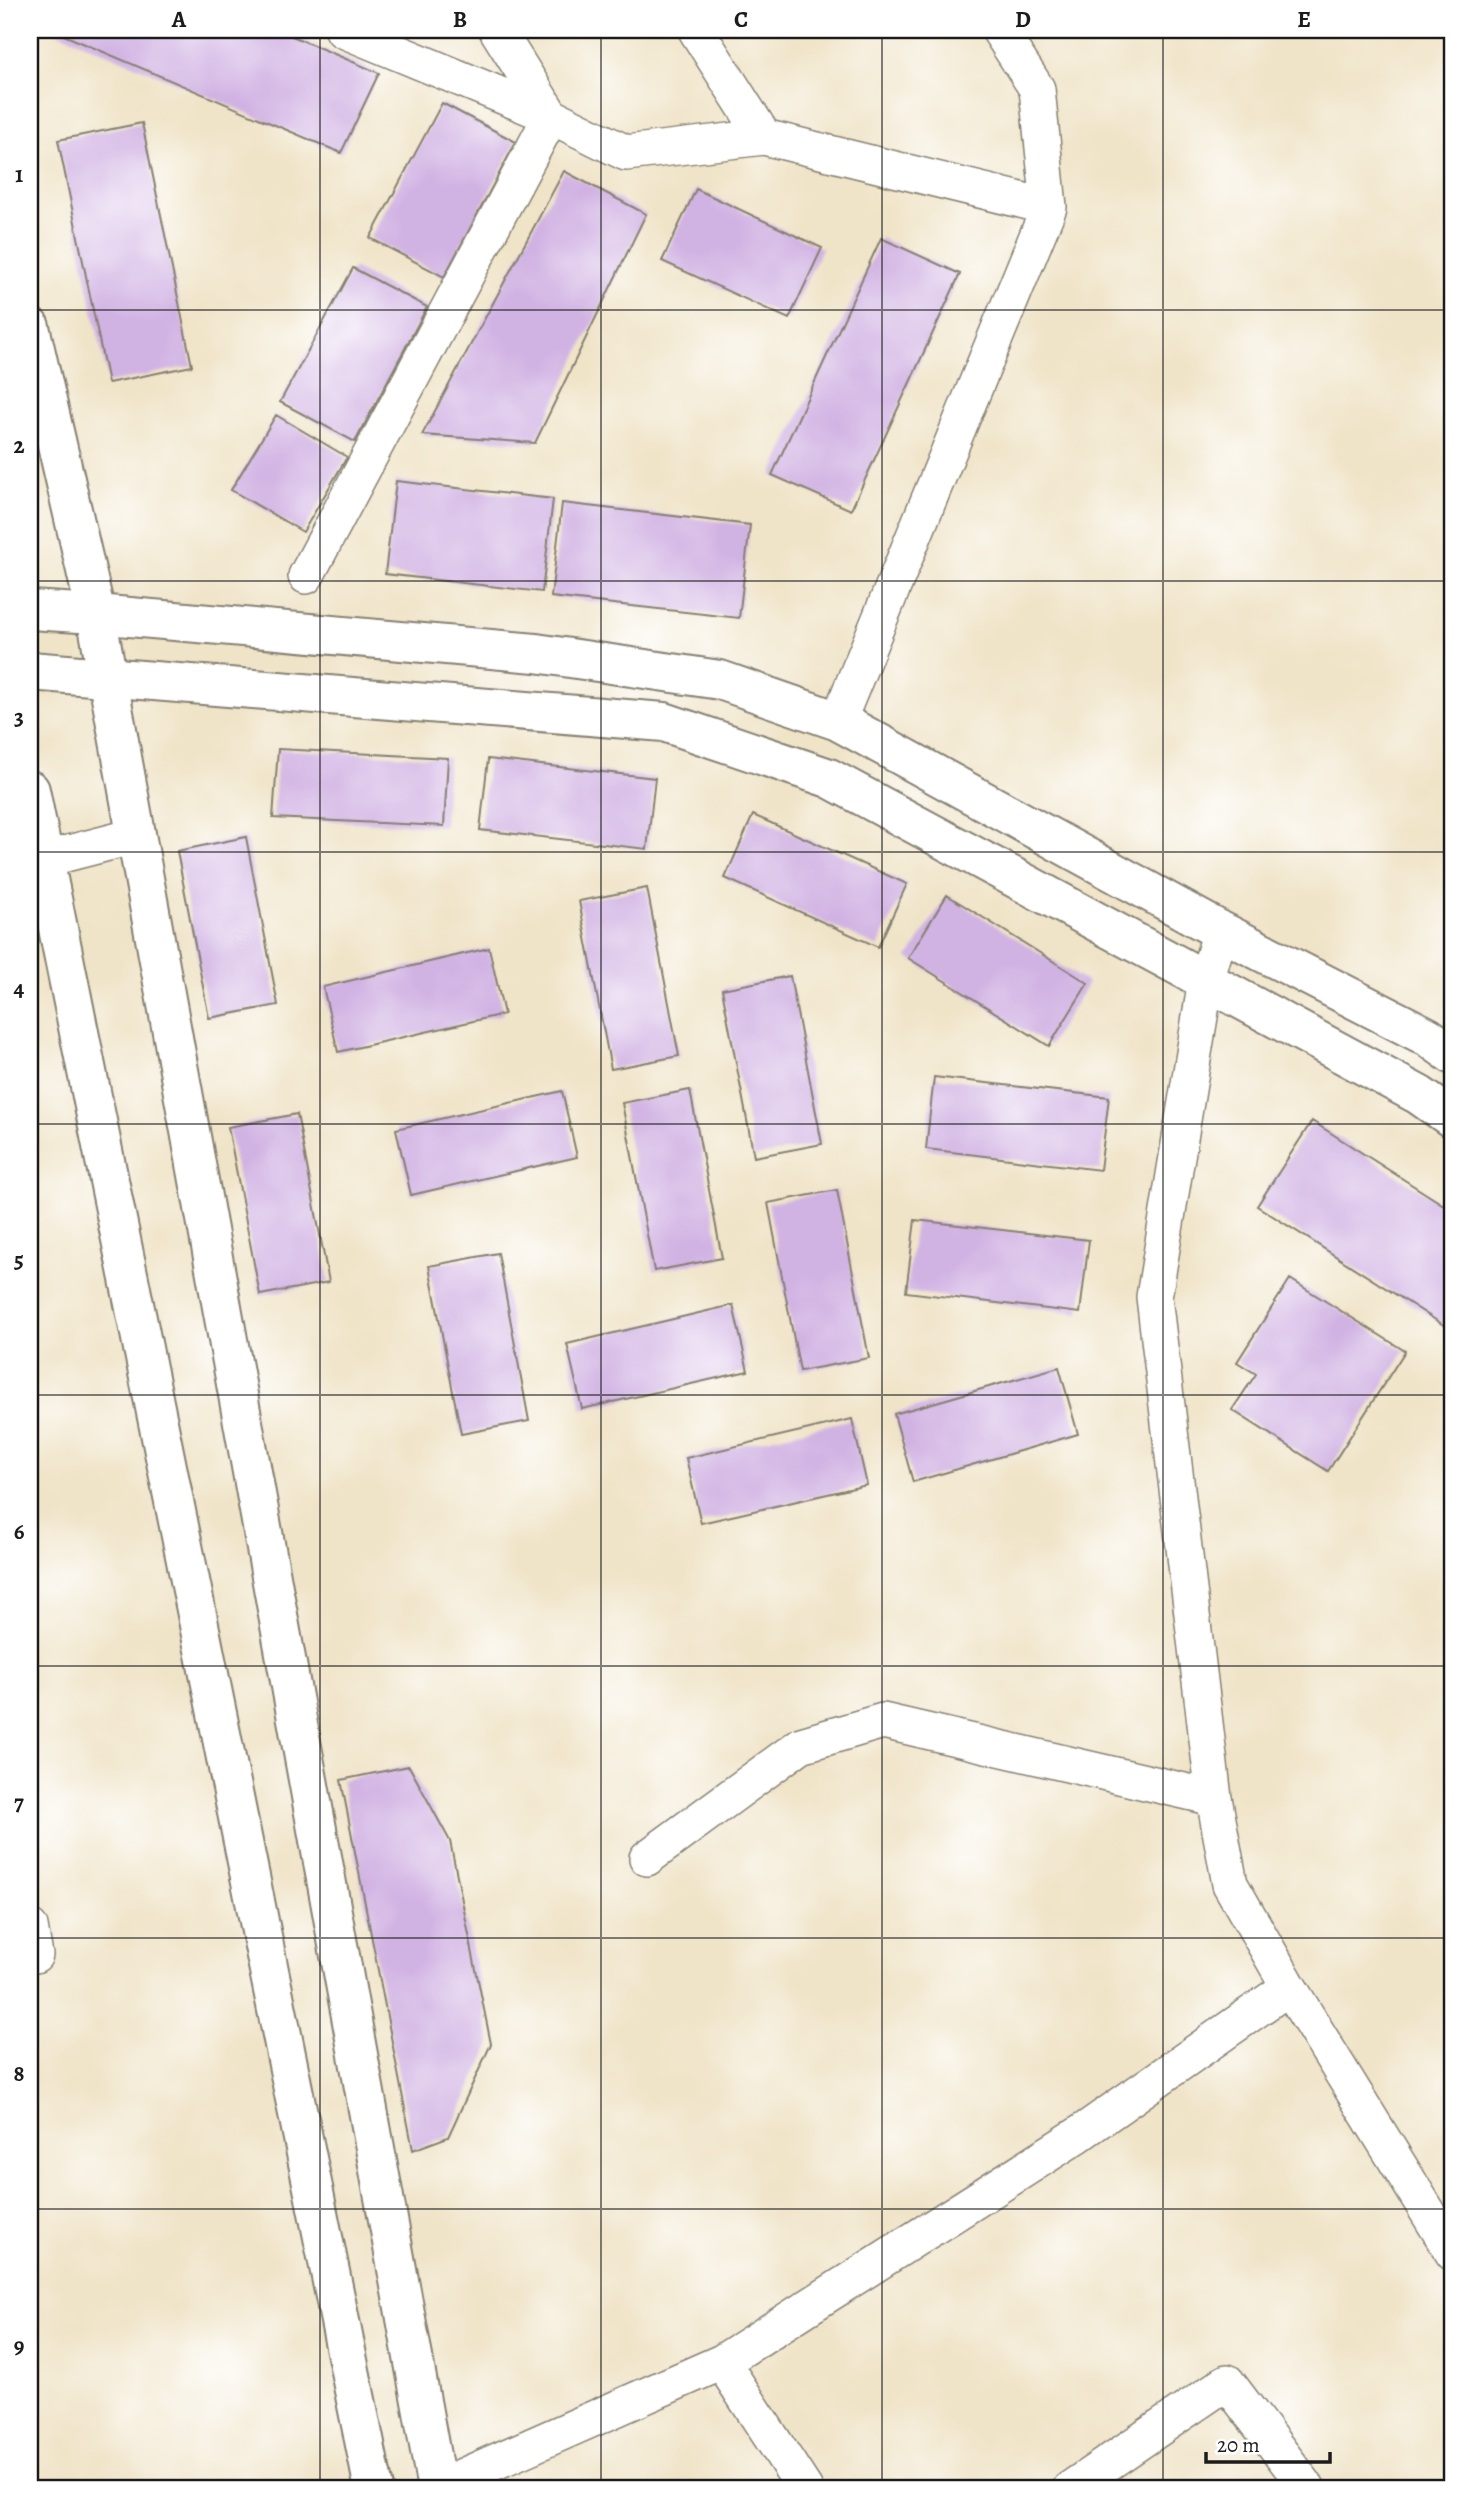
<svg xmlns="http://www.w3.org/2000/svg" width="1483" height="2519" font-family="Alegreya,serif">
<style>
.building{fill:#d1b3e3}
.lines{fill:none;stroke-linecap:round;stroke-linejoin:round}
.minor-casing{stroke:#868072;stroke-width:38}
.tertiary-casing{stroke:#868072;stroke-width:42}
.secondary-casing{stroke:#868072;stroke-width:42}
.minor{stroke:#fff;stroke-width:35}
.tertiary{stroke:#fff;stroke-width:38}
.secondary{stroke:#fff;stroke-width:38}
.grid{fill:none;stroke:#1c1c1c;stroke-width:2;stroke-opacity:0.55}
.neatline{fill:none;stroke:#1c1c1c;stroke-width:2.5}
.grid-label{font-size:23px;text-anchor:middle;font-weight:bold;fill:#1c1c1c}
</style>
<rect width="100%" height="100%" fill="#fff"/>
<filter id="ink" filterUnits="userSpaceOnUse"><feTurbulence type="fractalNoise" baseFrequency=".0143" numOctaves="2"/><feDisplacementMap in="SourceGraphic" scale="14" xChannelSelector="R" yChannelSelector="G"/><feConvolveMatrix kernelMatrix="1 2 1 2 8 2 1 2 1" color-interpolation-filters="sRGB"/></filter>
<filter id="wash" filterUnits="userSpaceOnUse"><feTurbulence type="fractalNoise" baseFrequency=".00686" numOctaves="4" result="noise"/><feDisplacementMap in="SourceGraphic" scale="28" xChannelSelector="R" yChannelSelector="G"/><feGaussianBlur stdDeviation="1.57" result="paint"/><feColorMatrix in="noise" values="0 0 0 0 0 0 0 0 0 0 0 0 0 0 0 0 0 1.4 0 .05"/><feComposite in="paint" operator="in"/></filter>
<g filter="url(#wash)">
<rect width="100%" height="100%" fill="#f0e4c8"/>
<g id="blocks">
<path class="building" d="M52 30H278L379 73 341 153Z
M442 103 516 142 444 277 370 238Z
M142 123 192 366 108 383 58 140Z
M564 171 646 214 535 443 422 435Z
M696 189 822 248 789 319 662 261Z
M881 238 960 274 851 510 772 475Z
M353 268 427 307 355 442 280 402Z
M276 415 347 457 303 532 231 490Z
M396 481 553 499 542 592 385 574Z
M562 503 750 525 739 618 551 597Z
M278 749 448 758 444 826 273 818Z
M488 759 655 778 647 849 480 830Z
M753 815 907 884 878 947 725 878Z
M246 837 278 1005 209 1018 177 851Z
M647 888 679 1056 611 1069 579 901Z
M947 895 1088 983 1049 1046 908 958Z
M489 948 504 1014 338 1052 323 987Z
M790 976 822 1144 754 1157 722 989Z
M934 1077 1109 1097 1100 1170 926 1149Z
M690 1090 722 1258 654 1271 622 1103Z
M562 1091 577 1157 411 1195 396 1129Z
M297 1114 329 1282 260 1295 228 1127Z
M1312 1121 1453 1211V1331L1257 1206Z
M837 1190 869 1358 800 1371 768 1203Z
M915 1220 1089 1240 1080 1313 906 1292Z
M498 1253 529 1421 461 1434 429 1266Z
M1290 1279 1405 1351 1328 1471 1232 1410 1256 1374 1237 1362Z
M733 1305 748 1371 582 1409 567 1344Z
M1059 1367 1078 1434 913 1482 894 1414Z
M852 1419 867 1485 701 1523 686 1458Z
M409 1766 450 1841 491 2044 448 2137 413 2150 341 1780Z"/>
</g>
</g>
<g filter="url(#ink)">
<use href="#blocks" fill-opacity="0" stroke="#868072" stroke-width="2"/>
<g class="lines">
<g class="minor-casing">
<path id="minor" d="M343 30 551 116 497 30
M696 30 764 137 1049 207
M306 576 551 116 626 153 764 137
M838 721 1049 207 1037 89 999 30
M30 863 135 836
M1221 931 1206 980 1154 1297 1214 1798 1230 1884 1289 1987 1453 2253
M647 1858 801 1745 883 1721 1214 1798
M30 1927 35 1955
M722 2362 805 2489
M436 2488 722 2362 1078 2135 1289 1987
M1070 2489 1227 2382 1308 2489"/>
</g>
<g class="tertiary-casing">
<path id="tertiary" d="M30 610 96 614 536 653 720 680 838 721 1221 931 1428 1037 1453 1055
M30 671 664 722 829 778 1419 1095 1453 1119"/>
</g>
<g class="secondary-casing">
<path id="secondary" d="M30 327 96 614 437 2489
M30 790 374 2489"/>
</g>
<use href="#minor" class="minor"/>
<use href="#tertiary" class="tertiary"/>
<use href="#secondary" class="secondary"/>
</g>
</g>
<path class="grid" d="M320 30V2489M601 30V2489M882 30V2489M1163 30V2489M30 310H1453M30 581H1453M30 852H1453M30 1124H1453M30 1395H1453M30 1666H1453M30 1938H1453M30 2209H1453"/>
<rect width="1483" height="2519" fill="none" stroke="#fff" stroke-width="77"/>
<path d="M1206 2452v10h124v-10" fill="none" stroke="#1c1c1c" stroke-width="3.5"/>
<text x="1217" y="2452" font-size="21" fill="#1c1c1c" stroke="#ffffff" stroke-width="5" paint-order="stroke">20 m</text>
<rect x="38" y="38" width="1406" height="2442" class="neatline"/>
<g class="grid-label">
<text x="179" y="27">A</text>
<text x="460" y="27">B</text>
<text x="741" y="27">C</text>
<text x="1023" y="27">D</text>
<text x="1304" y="27">E</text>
<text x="19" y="182">1</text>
<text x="19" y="453">2</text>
<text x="19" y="725">3</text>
<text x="19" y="996">4</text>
<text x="19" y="1267">5</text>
<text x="19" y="1539">6</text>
<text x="19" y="1810">7</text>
<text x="19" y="2081">8</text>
<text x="19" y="2353">9</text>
</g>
</svg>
